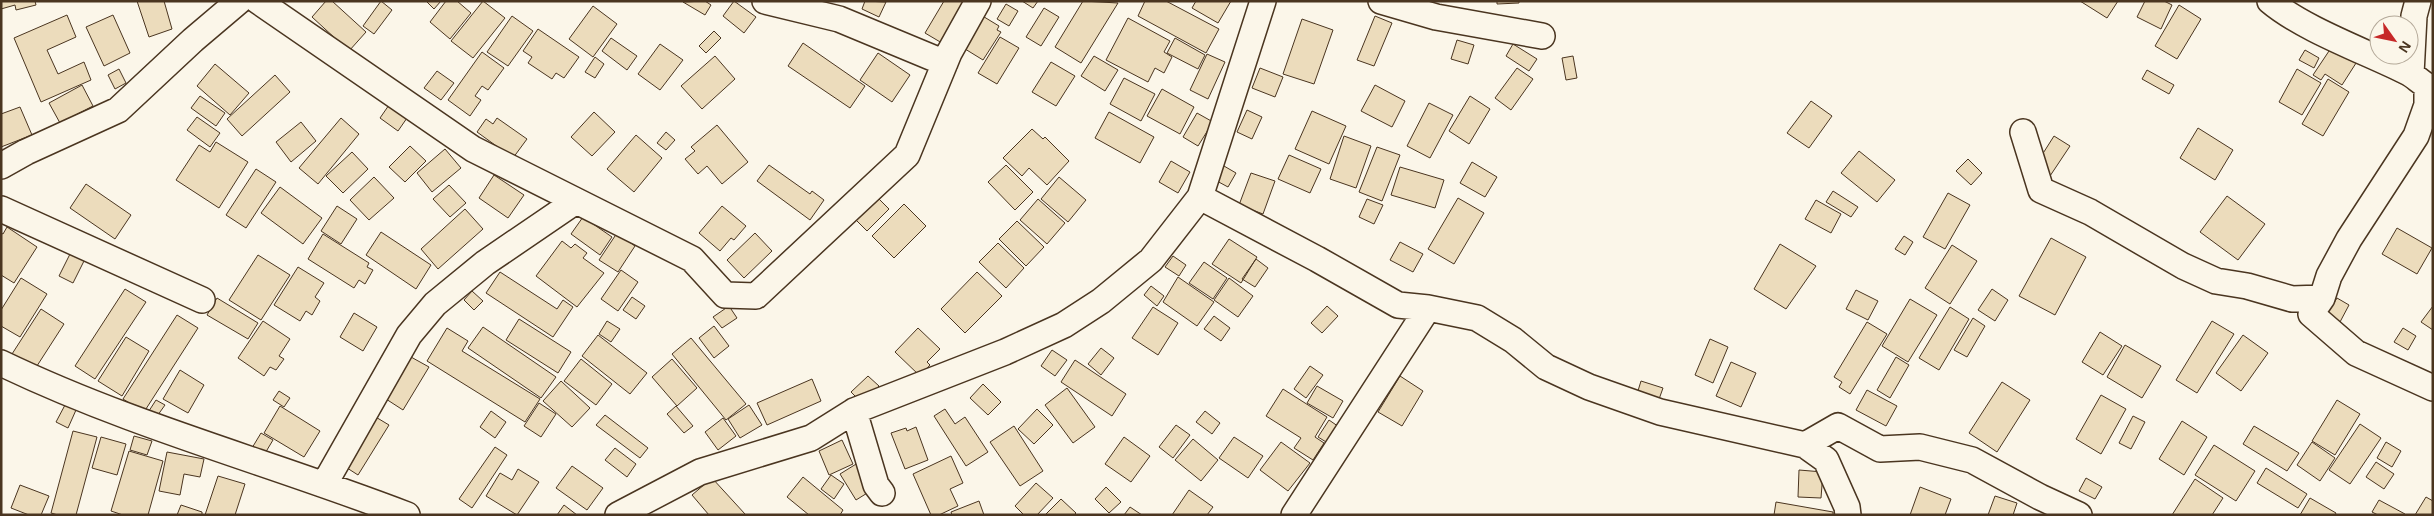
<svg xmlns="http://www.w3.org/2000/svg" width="2434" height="516" font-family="Arial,sans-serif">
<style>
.building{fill:#ecdcbc;stroke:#4a3520}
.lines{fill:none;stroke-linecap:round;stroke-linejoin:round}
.minor-casing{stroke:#4a3520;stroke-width:28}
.minor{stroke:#fbf6e9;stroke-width:25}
</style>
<rect width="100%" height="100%" fill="#fbf6e9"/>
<path class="building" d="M1 1H35L36 5 16 10 15 5 1 9Z
M137 1H164L172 29 149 37Z
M326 1H332L366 32 349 51 312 17Z
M381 1 392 10 374 34 363 26Z
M426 1H441L434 9Z
M446 1H457L471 13 450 39 430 22Z
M483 1 505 18 473 58 451 41Z
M705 1 711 5 705 15 683 2Z
M734 1 756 17 744 33 723 16Z
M865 1 886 2 879 17 862 9Z
M944 1H974L947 46 925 33Z
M1022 1H1038L1033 8Z
M1083 1 1118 3 1081 63 1055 47Z
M1145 1H1166L1219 29 1206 53 1138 16Z
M1196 1H1231L1218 23 1192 8Z
M1497 1H1519V3L1497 4Z
M2080 1H2118L2107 18Z
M2145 1H2164L2172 5 2161 29 2137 17Z
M1006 4 1018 11 1009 26 997 19Z
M2179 5 2201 19 2177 59 2155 46Z
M593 6 617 24 593 57 569 39Z
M1044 8 1059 17 1041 46 1026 37Z
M976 12 999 26 997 30 1001 32 983 60 957 44Z
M67 15 76 37 47 50 58 74 84 62 91 80 41 102 14 38Z
M113 15 130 53 104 66 86 27Z
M512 16 533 31 508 66 487 52Z
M1375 16 1392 23 1374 66 1357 60Z
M1128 18 1170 41 1164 52 1172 57 1164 73 1155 68 1148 82 1106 60Z
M1302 19 1333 30 1314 84 1283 74Z
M538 29 579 57 564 78 556 73 552 79 528 63 532 57 523 51Z
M714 31 721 38 706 53 699 46Z
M1000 37 1019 48 997 84 978 73Z
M611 38 637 56 627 70 602 51Z
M1175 38 1205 55 1198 69 1167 53Z
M1457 40 1474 45 1468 64 1451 59Z
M803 43 865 86 850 108 788 66Z
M660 44 683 60 660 90 638 74Z
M1513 44 1537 59 1529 71 1506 56Z
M2333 45 2358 60 2342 85 2325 74 2321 80 2313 75Z
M2305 50 2319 58 2314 68 2299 60Z
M482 52 504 68 488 90 482 86 475 96 481 100 470 116 448 100Z
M878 53 910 75 892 102 860 80Z
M1207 54 1225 62 1208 99 1190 90Z
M715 56 735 79 702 109 681 86Z
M1094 56 1118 70 1105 91 1081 76Z
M1573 56 1577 78 1566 80 1562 58Z
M595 57 604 64 595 78 585 72Z
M1051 62 1075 76 1056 106 1032 92Z
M215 64 249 93 230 115 197 86Z
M1260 68 1283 77 1275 97 1252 88Z
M1517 68 1533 79 1511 110 1495 98Z
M119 69 126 83 115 89 108 75Z
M2297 69 2321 83 2302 115 2279 102Z
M2147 70 2174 85 2169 94 2142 79Z
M437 71 454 83 441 100 424 88Z
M275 75 290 92 242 136 227 119Z
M1124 78 1155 94 1141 121 1110 104Z
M2328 79 2349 92 2323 136 2302 124Z
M82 85 93 106 60 123 49 103Z
M1375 85 1405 101 1392 127 1361 111Z
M1162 89 1194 107 1180 134 1147 116Z
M200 96 225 113 216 126 191 108Z
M1470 96 1490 109 1469 144 1449 131Z
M1811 101 1832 116 1809 148 1787 133Z
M1429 103 1453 115 1430 158 1407 146Z
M389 105 407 118 398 131 380 118Z
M20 107 32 135 1 147V114Z
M1247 110 1262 117 1252 139 1237 132Z
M1312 111 1346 126 1329 164 1295 149Z
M594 112 615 132 592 156 571 137Z
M1109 112 1154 137 1140 163 1095 138Z
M1197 113 1213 122 1198 146 1183 137Z
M197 117 220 133 210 147 187 130Z
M341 118 359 134 318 184 299 168Z
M497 118 527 139 513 158 477 132 486 119 493 124Z
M301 122 316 141 291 162 276 142Z
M717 125 748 162 722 184 707 166 698 174 685 159 695 151 691 147Z
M2198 128 2233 150 2215 180 2180 158Z
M1032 129 1043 139 1045 137 1069 161 1047 185 1029 168 1022 176 1003 158Z
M666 132 675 140 666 150 657 143Z
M636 135 662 158 634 192 607 169Z
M1344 136 1371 146 1356 188 1330 179Z
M2054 136 2070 146 2050 176 2035 166Z
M216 142 248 162 219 208 176 180 199 145 210 152Z
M410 146 426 161 405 182 389 167Z
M1377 147 1400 155 1382 201 1359 192Z
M445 149 461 168 432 192 417 173Z
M1859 151 1895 180 1877 202 1841 173Z
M352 152 368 169 343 193 326 176Z
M1289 155 1321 169 1310 193 1278 179Z
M1968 159 1982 173 1971 185 1956 171Z
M1171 161 1190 172 1178 193 1159 182Z
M1472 162 1497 177 1485 197 1460 183Z
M769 165 810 194 812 191 824 200 810 220 757 181Z
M1006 165 1033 192 1015 210 988 182Z
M1224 166 1236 173 1228 187 1215 180Z
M1400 167 1444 180 1435 208 1391 195Z
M256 169 276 182 246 228 226 215Z
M1251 173 1275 181 1263 214 1239 205Z
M494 175 524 195 508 218 479 198Z
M374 177 394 198 369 220 350 200Z
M1059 177 1086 200 1068 222 1041 199Z
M86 184 131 215 115 239 70 208Z
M449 185 466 203 450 217 433 199Z
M280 187 322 218 303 244 261 213Z
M1833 191 1858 207 1851 217 1826 202Z
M1948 193 1970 205 1945 249 1923 237Z
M875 195 889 209 867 231 853 217Z
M2227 196 2265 224 2238 260 2200 232Z
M1458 198 1484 213 1454 264 1428 249Z
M1038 199 1065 223 1047 244 1020 220Z
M1367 199 1383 205 1374 224 1359 217Z
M1816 200 1841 214 1831 233 1805 219Z
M904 204 926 226 894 258 872 236Z
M337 206 357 219 341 244 321 231Z
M722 206 746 226 734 240 731 238 720 251 699 233Z
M465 209 483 229 438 269 421 249Z
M583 217 612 237 600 255 571 234Z
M1017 221 1044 247 1026 266 999 239Z
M7 227 37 247 14 283 1 275V233L3 234Z
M2397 228 2432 248 2417 274 2382 254Z
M381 232 431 265 416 289 366 255Z
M617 233 635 246 618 272 599 260Z
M755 233 772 251 744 278 727 260Z
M323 234 369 263 367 267 373 270 365 284 359 280 354 288 308 259Z
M1904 236 1913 242 1905 255 1895 249Z
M2051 238 2086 257 2055 315 2019 296Z
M1229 239 1257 257 1241 283 1212 264Z
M562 241 571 248 575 244 587 253 583 258 604 273 577 307 536 276Z
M1400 242 1423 254 1413 272 1390 260Z
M998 243 1024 268 1006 288 979 262Z
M1780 244 1816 266 1786 309 1754 289Z
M1952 245 1977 261 1950 304 1925 288Z
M74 246 88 253 73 283 59 276Z
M258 255 290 275 261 320 229 300Z
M1173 256 1186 265 1179 276 1165 267Z
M1256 259 1268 268 1255 287 1242 279Z
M1204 262 1227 278 1213 299 1189 283Z
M298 267 324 283 315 297 320 301 312 315 306 311 300 321 274 305Z
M621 270 638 282 618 311 601 299Z
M500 272 557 309 563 300 573 307 553 337 486 293Z
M977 272 1002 296 965 333 941 309Z
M1178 277 1214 302 1197 326 1163 302Z
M21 278 47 294 20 337 1 326V310Z
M1229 278 1253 296 1238 317 1214 300Z
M1151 286 1164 296 1157 306 1144 295Z
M125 289 146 302 95 379 75 366Z
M1992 289 2008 300 1995 321 1978 310Z
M1856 290 1878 301 1868 320 1846 309Z
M472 291 483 301 474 310 464 300Z
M632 297 645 306 636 319 623 310Z
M217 298 258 323 248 339 207 315Z
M2337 298 2349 305 2340 322 2327 314Z
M1910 299 1937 315 1908 362 1882 346Z
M729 306 737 318 722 328 713 317Z
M1327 306 1338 316 1322 333 1311 323Z
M2433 306V330L2421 322Z
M1153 307 1178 323 1158 355 1132 338Z
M1950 307 1969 319 1939 370 1919 358Z
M41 309 64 324 35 369 12 354Z
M354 313 377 327 363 351 340 337Z
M177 315 198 328 144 412 123 399Z
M1214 316 1230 328 1221 341 1204 329Z
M1973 318 1985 326 1967 357 1954 350Z
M519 319 571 352 558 373 506 340Z
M263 321 290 339 279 356 284 359 276 370 270 367 264 376 238 358Z
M607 321 620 329 611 342 599 334Z
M2212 321 2234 334 2197 393 2176 380Z
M1867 322 1887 334 1850 394 1839 387 1842 382 1834 377Z
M714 326 729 346 714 358 699 338Z
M483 327 556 377 541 398 468 348Z
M447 328 468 341 462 351 540 399 525 422 427 361Z
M918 328 940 349 927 362 930 365 920 376 895 352Z
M2403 328 2416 336 2408 350 2394 342Z
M2100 332 2122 346 2103 375 2082 362Z
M598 335 647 373 630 394 582 356Z
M2243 335 2268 353 2241 391 2216 373Z
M126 337 149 351 122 396 98 381Z
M691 338 746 404 726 420 672 354Z
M1710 339 1728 347 1713 383 1695 375Z
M2125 345 2161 366 2142 398 2107 377Z
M1101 348 1114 358 1101 375 1088 364Z
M1052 350 1067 360 1055 376 1041 366Z
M411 357 429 367 403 410 386 399Z
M1896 357 1909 365 1890 398 1877 390Z
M581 359 612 384 596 405 564 381Z
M672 359 697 388 677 406 652 377Z
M1075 360 1126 394 1112 416 1061 382Z
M1731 362 1756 373 1741 407 1716 396Z
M1310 366 1323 375 1306 398 1294 389Z
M180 370 204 385 188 413 163 399Z
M868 376 879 386 862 403 851 392Z
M1400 376 1423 391 1402 426 1378 412Z
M812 379 821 401 767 425 757 403Z
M561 381 590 408 572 427 543 401Z
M1641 381 1663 388 1658 402 1637 394Z
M2002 382 2030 400 1997 452 1969 433Z
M983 384 1001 402 988 415 970 398Z
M1317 386 1343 401 1333 418 1307 403Z
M1067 388 1095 427 1073 443 1045 405Z
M1283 389 1327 417 1315 437 1324 443 1313 460 1294 448 1301 438 1266 416Z
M1867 390 1897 406 1886 426 1856 410Z
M279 391 290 398 284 407 273 400Z
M2101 395 2126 409 2101 454 2076 439Z
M156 400 165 405 155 419 147 414Z
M2337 400 2360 414 2335 455 2312 441Z
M539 403 556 414 541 437 524 426Z
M65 405 76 410 68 428 56 422Z
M749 405 762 425 740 438 728 419Z
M280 406 320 431 304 457 264 433Z
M676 406 693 426 684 433 667 414Z
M945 409 955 424 965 417 988 452 966 466 934 416Z
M1037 409 1053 425 1034 444 1018 429Z
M491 411 506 422 495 438 480 427Z
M1205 411 1220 423 1212 434 1196 422Z
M605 415 648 448 640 458 596 425Z
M374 416 389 425 358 475 344 466Z
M2133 416 2145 422 2131 449 2119 443Z
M723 418 736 436 718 450 705 432Z
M1329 420 1342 429 1331 445 1318 437Z
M2182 421 2207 437 2184 475 2159 459Z
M2360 424 2381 438 2350 484 2329 470Z
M1176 425 1190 435 1173 458 1159 447Z
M1014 426 1043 471 1020 486 990 442Z
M2254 426 2299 453 2287 471 2243 444Z
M916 427 928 460 905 469 891 433 906 428 907 431Z
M73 431 97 437 76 515H58L51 513Z
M261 433 273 440 264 455 252 448Z
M134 436 152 441 147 455 130 450Z
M101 437 126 444 117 475 92 468Z
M1124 437 1150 456 1131 482 1105 464Z
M1234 437 1263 456 1248 478 1219 458Z
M1193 439 1218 460 1201 481 1175 460Z
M842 440 853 464 829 475 819 451Z
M1281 442 1310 463 1288 491 1260 470Z
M2312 442 2335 458 2320 481 2297 465Z
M2386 442 2401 451 2392 467 2377 458Z
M2214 445 2255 471 2236 501 2195 475Z
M495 447 507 455 472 508 459 499Z
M615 448 636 464 627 477 605 460Z
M129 451 163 461 148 515H123L111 511Z
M167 452 204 459 200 477 184 474 180 495 159 491Z
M951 456 963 483 950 489 958 506 939 515H931L913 474Z
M861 461 877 487 856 500 840 474Z
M2376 462 2394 474 2384 489 2366 477Z
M572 466 603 488 587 510 556 488Z
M2266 468 2307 494 2298 508 2257 483Z
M518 469 539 482 517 515 486 496 500 473 512 480Z
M1799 470 1823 472 1821 498 1798 497Z
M831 475 844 484 834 499 821 489Z
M218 476 245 484 235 515H205Z
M803 477 843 510 840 515H809L787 497Z
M712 478 745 514 744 515H709L692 495Z
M2086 478 2102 487 2095 499 2079 491Z
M2195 479 2223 498 2212 515H2172Z
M1036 483 1053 498 1037 515H1024L1015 506Z
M20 485 49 496 41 515H29L11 508Z
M1106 487 1121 502 1109 513 1095 499Z
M1920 487 1951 499 1945 515H1910Z
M1189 490 1213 507 1207 515H1172Z
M1995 496 2017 503 2013 515H1988Z
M2426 497 2433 501V515H2415Z
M2310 498 2336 513 2335 515H2300Z
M1061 499 1076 513 1074 515H1045Z
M2379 500 2405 514V515H2378L2372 512Z
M979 501 984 515H952L951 512Z
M1776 502 1833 512V515H1774Z
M181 505 202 512V515H177Z
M564 505 577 515H557Z
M1130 507 1142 515H1124Z"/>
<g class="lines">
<g class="minor-casing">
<path id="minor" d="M258 1 473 149 692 259 725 295 756 296 907 155 949 53 978 1
M765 1 839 19 945 63
M1381 1 1436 17 1542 36
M2270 1C2303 29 2367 52 2407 72 2416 76 2423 86 2433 88
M2411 74 2414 16 2418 1
M2427 87V105L2416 136 2349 239 2329 276 2322 298 2311 314 2356 353 2433 388
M2023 132 2041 190 2090 212 2183 266 2216 281 2247 286 2292 299 2322 298
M1 166 26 152 118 110 193 40 239 1
M1200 197 1317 259 1398 305 1428 308 1477 318 1513 340 1546 367 1589 387 1660 412 1805 445 1826 460 1847 507 1848 515
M1 209 202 300
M1 363C132 426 272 463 407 515
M854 411 876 485 882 493
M1805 445 1838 426 1880 449 1920 447 1972 460 2040 497 2079 515
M325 483 409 335 435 304 485 263 576 201
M618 515 700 472 811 438 854 411 1005 352 1064 325 1101 301 1151 260 1200 197 1263 1
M1294 515 1428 308"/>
</g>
<use href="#minor" class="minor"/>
</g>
<rect width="2434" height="516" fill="none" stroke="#4a3520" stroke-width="5"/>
<g transform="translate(2394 40) rotate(123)"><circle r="24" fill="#fbf6e9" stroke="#b4a999"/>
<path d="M0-4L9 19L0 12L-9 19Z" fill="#c62828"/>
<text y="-8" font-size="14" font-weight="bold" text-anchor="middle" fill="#4a3520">N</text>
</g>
</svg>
